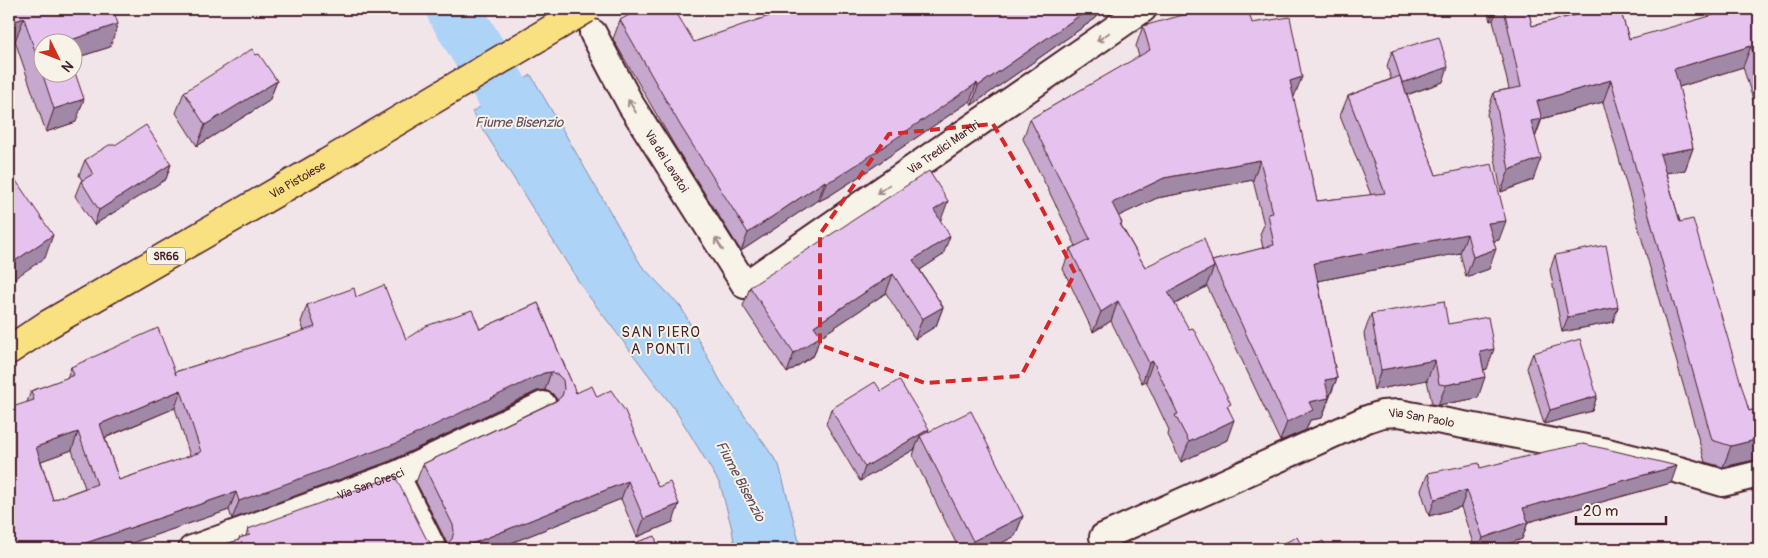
<svg xmlns="http://www.w3.org/2000/svg" width="1768" height="558" font-family="Pangolin,sans-serif">
<style>
.water{fill:#add3f7;stroke:#858ba5}
.lines{fill:none;stroke-linecap:round;stroke-linejoin:round}
.river{stroke:#add3f7;stroke-width:54}
.minor-casing{stroke:#4a1f2b;stroke-width:30}
.primary-casing{stroke:#4a1f2b;stroke-width:31}
.minor{stroke:#f7f3e8;stroke-width:26}
.primary{stroke:#f9e181;stroke-width:28}
.primary-bridge-casing{stroke:#4a1f2b;stroke-width:31;stroke-linecap:butt}
.primary-bridge{stroke:#f9e181;stroke-width:28}
.wall{fill:#c6a8ce;stroke:#4a1f2b;fill-rule:evenodd}
.shaded-wall{fill:#a188a7;stroke:#4a1f2b}
.building{fill:#e6c3ef;stroke:#4a1f2b;fill-rule:evenodd}
.oneway{stroke:#a0898a}
.marked{fill:none;stroke:#d62828;stroke-width:4;stroke-dasharray:10 6;stroke-linejoin:round}
.labels{text-anchor:middle;stroke-width:4;stroke-linejoin:round;paint-order:stroke}
.shield{fill:#f7f3e8;stroke:#7e5f64;stroke-width:1}
.shield-label{font-size:11px;font-weight:bold;fill:#4a1f2b}
.street-label{font-size:12px;fill:#4a1f2b;stroke:#f7f3e8}
.water-label{font-size:14px;font-style:italic;fill:#634c5e;stroke:#f7f3e8}
.quarter-label{font-size:15px;letter-spacing:1px;fill:#4a1f2b;stroke:#f7f3e8}
</style>
<rect width="100%" height="100%" fill="#f2e5ea"/>
<filter id="ink" filterUnits="userSpaceOnUse"><feTurbulence type="fractalNoise" baseFrequency=".02" numOctaves="2"/><feDisplacementMap in="SourceGraphic" scale="10" xChannelSelector="R" yChannelSelector="G"/><feConvolveMatrix kernelMatrix="1 2 1 2 8 2 1 2 1" color-interpolation-filters="sRGB"/></filter>
<g filter="url(#ink)">
<path class="water" d="M531 75 641 265 681 307 721 382 779 465 801 549H735L732 529 720 484 676 411 584 290 472 112Z"/>
<g class="lines">
<path class="river" d="M453 9 540 155"/>
<g class="minor-casing">
<g id="minor">
<path id="s1" d="M593 33 631 105 745 285 1143 9"/>
<path d="M396 475 433 549"/>
<path id="s2" d="M1103 537 1367 419 1382 414 1399 413 1608 452 1679 470 1723 483 1759 474"/>
<path id="s3" d="M192 549 396 475 543 405"/>
</g>
</g>
<g class="primary-casing">
<g id="primary">
<path id="s4" d="M9 350 47 325 325 164"/>
</g>
</g>
<use href="#minor" class="minor"/>
<use href="#primary" class="primary"/>
<g class="primary-bridge-casing">
<path id="primary-bridge" d="M325 164 586 9"/>
</g>
<use href="#primary-bridge" class="primary-bridge"/>
</g>
<path class="wall" d="M9 9 110 47 72 59V42H42L76 122 46 132 15 41Z
M791 9H1102L1098 12 1096 18 972 105 970 101 857 178 829 196 819 201 818 200 741 251 673 143 613 39 620 20 643 10 694 42Z
M1487 9H1528L1532 26 1578 14 1576 9H1620L1629 39 1759 9V119L1743 67 1679 87 1693 148 1685 170 1666 173 1680 222 1749 411 1759 408V459L1723 467 1705 462 1603 102 1542 119 1535 138 1533 180 1501 192 1487 114 1494 92 1509 89 1493 20 1490 21Z
M1252 23 1294 97 1293 98 1317 201 1371 195 1340 116 1348 96 1391 79 1387 66 1392 51 1443 82 1407 95 1436 175 1499 240 1494 241 1489 269 1466 277 1460 253 1318 281 1337 378 1322 418 1310 420 1306 430 1280 441 1207 286 1206 287 1175 304 1229 410 1227 440 1181 462 1168 435 1169 430 1146 381 1142 383 1111 321 1093 332 1063 269 1070 249 1076 246 1023 139 1030 119 1139 57 1136 46 1143 26ZM1253 180 1264 225 1260 234 1263 248 1212 261 1145 267 1121 225 1122 223 1118 216 1157 198Z
M256 55 277 81 269 101 197 146 176 113 184 92Z
M85 160 171 164 166 179 94 225 75 196 81 181 82 180 79 175Z
M941 220 940 221 943 255 920 270 943 307 936 326 915 339 886 293 820 337 814 355 787 373 743 306 750 287Z
M1555 255 1618 307 1613 322 1562 332 1550 270Z
M356 297 406 339 480 329 538 303 576 393 597 397 673 522 637 537 621 499 496 549H210L239 540V538L246 536 248 529 426 538 432 544 439 546 446 545 447 543 416 482 423 464 557 400 556 398 552 393 545 390 537 391 390 461 232 519 229 510 114 549H9L27 402 31 391 67 378 71 367 175 372 304 331 301 322 307 305ZM175 408 190 456 119 480 105 438ZM72 450 85 488 53 500 41 461Z
M1371 314 1448 324 1487 369 1484 370 1478 398 1438 405 1432 404 1427 380 1374 390 1364 334Z
M1533 353 1597 396 1592 411 1544 424 1527 368Z
M881 391 928 432 1023 516 1015 536 990 549H959L913 456 915 449 860 481 826 424 831 409Z
M1480 468 1671 483 1528 522 1522 539 1493 549H1475L1461 507 1429 516 1421 490 1428 473Z"/>
<path class="shaded-wall" d="M1089 9H1102L1098 12 1096 18 972 105 978 86Z
M1494 9H1498L1493 20 1490 21Z
M24 18 15 41 9 43V23Z
M118 24 110 47 72 59V42H65Z
M1751 46 1743 67 1666 91 1674 69Z
M1448 67 1443 82 1397 98 1402 83Z
M1302 77 1294 97 1282 100 1290 81Z
M1611 80 1603 102 1541 119 1534 141 1523 143 1537 101Z
M277 81 269 101 197 146 205 125Z
M977 83 970 101 857 178 829 196 819 201 826 183Z
M84 99 76 122 46 132 54 109Z
M1693 148 1685 170 1652 175 1660 154Z
M1541 158 1533 180 1501 192 1509 170Z
M1260 160 1253 180 1157 198 1104 223 1112 203 1164 178Z
M171 164 166 179 94 225 99 210Z
M825 181 818 200 741 251 748 233Z
M948 201 941 220 927 230 934 210Z
M1506 221 1499 240 1481 243 1488 223Z
M1467 234 1460 253 1307 283 1314 263Z
M53 235 45 258 9 282V265Z
M950 236 943 255 906 279 913 260Z
M1496 249 1489 269 1466 277 1473 257Z
M1214 267 1206 287 1161 312 1168 292Z
M893 274 886 293 820 337 814 355 787 373 794 353 814 326Z
M1118 301 1111 321 1093 332 1101 312Z
M943 307 936 326 915 339 922 319Z
M1618 307 1613 322 1562 332 1568 317Z
M1494 349 1487 369 1473 372 1480 352Z
M1435 360 1427 380 1374 390 1381 370Z
M1153 361 1146 381 1142 383 1149 363Z
M551 372 545 390 537 391 390 461 232 519 239 501 544 373Z
M1485 377 1478 398 1438 405 1446 385Z
M1337 378 1329 397 1318 400 1325 380Z
M181 390 175 408 94 442 100 424Z
M1597 396 1592 411 1544 424 1550 410Z
M1329 398 1322 418 1310 420 1306 430 1280 441 1287 422 1309 402Z
M1234 420 1227 440 1181 462 1189 442Z
M929 429 924 443 920 436 915 449 860 481 865 467Z
M78 432 72 450 30 465 36 447Z
M1759 439V459L1723 467 1731 446Z
M1677 466 1671 483 1517 525 1523 508Z
M628 481 621 499 496 549H459Z
M1467 490 1461 507 1429 516 1435 499Z
M236 492 229 510 114 549H68Z
M679 504 673 522 637 537 644 519Z
M1023 516 1015 536 990 549H970L973 541Z
M1528 522 1522 539 1493 549H1479L1483 538Z"/>
<path class="building" d="M9 9H113L118 24 65 42H42V72H72V64L84 99 54 109 24 18 9 23Z
M640 9H642L643 10 645 9H674L694 42 742 25 791 9H1089L978 86 977 83 864 160 836 178 826 183 825 181 748 233 680 125 620 20Z
M1205 9H1248L1252 23 1290 17 1302 77 1290 81 1317 201 1385 193 1348 96 1400 76 1436 175 1492 164 1506 221 1488 223 1496 249 1473 257 1467 234 1314 263 1337 378 1325 380 1329 398 1309 402 1313 410 1287 422 1212 261 1214 267 1168 292 1189 329 1193 328 1231 404 1227 406 1234 420 1189 442 1175 415 1178 414 1153 361 1149 363 1118 301 1101 312 1070 249 1090 239 1030 119 1150 50 1143 26ZM1260 160 1273 213 1268 214 1274 245 1212 261 1204 238 1145 267 1120 224 1122 223 1112 203 1164 178Z
M1504 9H1528L1532 26 1591 11V9H1620L1629 39 1735 9H1759V72L1751 46 1674 69 1678 82 1693 148 1660 154 1680 222 1693 219 1749 411 1759 408V439L1731 446 1712 440 1611 80 1537 101 1542 119 1531 121 1541 158 1509 170 1494 92 1521 87Z
M1439 37 1448 67 1402 83 1392 51Z
M252 49 256 55 259 54 277 81 205 125 184 92Z
M146 125 171 164 99 210 81 181 93 174 85 160 109 145H115Z
M929 171 948 201 934 210 950 236 913 260 943 307 922 319 893 274 814 326 821 336 794 353 750 287Z
M9 172H10L53 235 9 265Z
M1606 245 1618 307 1568 317 1555 255Z
M384 285 406 339 426 326 472 310 480 329 538 303 576 393 592 386 597 397 611 390 625 411 658 487 670 482 679 504 644 519 628 481 459 549H210L239 540V538L250 535 248 529 395 476 426 538 432 544 439 546 446 545 452 539 454 531 453 525 423 464 556 401 562 396 564 389 563 380 558 375 551 372 544 373 397 443 239 501 236 492 68 549H9V408L34 400 31 391 74 375 71 367 158 328 176 375 175 372 315 327 307 305 354 288 356 297ZM181 390 201 452 119 480 100 424ZM78 432 97 484 53 500 36 447Z
M1444 301 1448 324 1488 317 1494 349 1480 352 1485 377 1446 385 1439 384 1435 360 1381 370 1371 314Z
M1580 339 1597 396 1550 410 1533 353Z
M899 380 929 429 865 467 831 409 875 382 881 391Z
M971 411 1023 516 973 541 920 436Z
M1583 444 1611 450 1677 466 1523 508 1528 522 1483 538 1467 490 1435 499 1428 473 1479 463 1480 468 1548 451Z
M655 536 658 549H616Z
M1297 537 1303 549H1272Z
M1323 541 1327 549H1306Z"/>
<defs><path id="oneway-shaft" d="M-6 0H5M1.5-3L5.5 0L1.5 3" fill="none" stroke-width="1.6" stroke-linecap="round" stroke-linejoin="round" transform="scale(1.25)"/></defs>
<g class="oneway">
<use href="#oneway-shaft" transform="translate(1103 37) rotate(145)"/>
<use href="#oneway-shaft" transform="translate(632 106) rotate(-121)"/>
<use href="#oneway-shaft" transform="translate(883 189) rotate(145)"/>
<use href="#oneway-shaft" transform="translate(719 244) rotate(-122)"/>
</g>
</g>
<path class="marked" d="M993 124 1035 195 1075 273 1021 376 925 383 820 345V234L889 134Z"/>
<g class="labels">
<rect class="shield" x="147" y="247.5" width="38" height="17" rx="4"/>
<g class="shield-label">
<text x="166" y="260">SR66</text>
</g>
<g class="street-label">
<text dy="4" stroke="none"><textPath href="#s1" startOffset="536">Via Tredici Martiri</textPath></text>
<text dy="4" stroke="none"><textPath href="#s1" startOffset="148">Via dei Lavatoi</textPath></text>
<text dy="4" stroke="none"><textPath href="#s4" startOffset="335">Via Pistoiese</textPath></text>
<text dy="4" stroke="none"><textPath href="#s2" startOffset="345">Via San Paolo</textPath></text>
<text dy="4" stroke="none"><textPath href="#s3" startOffset="190">Via San Cresci</textPath></text>
</g>
<g class="water-label">
<text x="519" y="127">Fiume Bisenzio</text>
<text transform="translate(741 481) rotate(62)" y="5">Fiume Bisenzio</text>
</g>
<g class="quarter-label">
<text x="661" y="337">SAN PIERO<tspan x="661" dy="17">A PONTI</tspan></text>
</g>
</g>
<rect width="1768" height="558" fill="none" stroke="#f7f3e8" stroke-width="30"/>
<rect x="15" y="15" width="1738" height="528" fill="none" stroke="#4a1f2b" stroke-width="2" filter="url(#ink)"/>
<g transform="translate(58 58) rotate(132)"><circle r="24" fill="#f7f3e8" stroke="#b29e9c"/>
<path d="M0-4L9 19L0 12L-9 19Z" fill="#c8321e"/>
<text y="-8" font-size="14" font-weight="bold" text-anchor="middle" fill="#4a1f2b">N</text>
</g>
<path d="M1576 516v8h90v-8" fill="none" stroke="#4a1f2b" stroke-width="2.5"/>
<text x="1583" y="516" font-size="15" fill="#4a1f2b" stroke="#f7f3e8" stroke-width="4" paint-order="stroke">20 m</text>
</svg>
